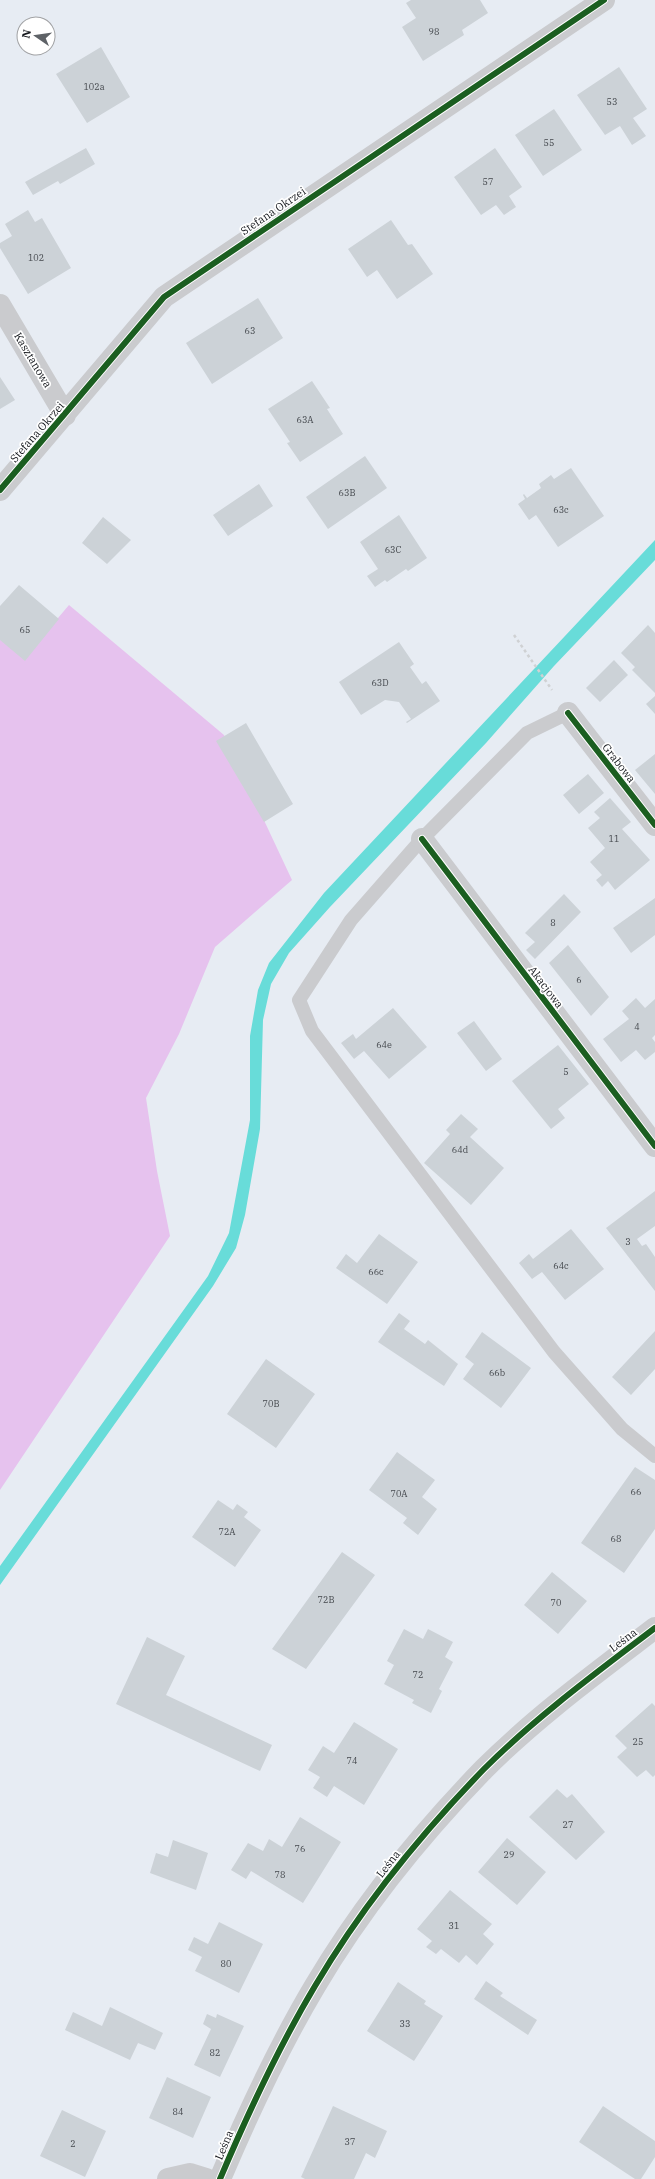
<svg xmlns="http://www.w3.org/2000/svg" width="655" height="2179" font-family="'IBM Plex Serif',serif">
<style>
.forest{fill:#e6c2ee}
.water{fill:#68dcd9}
.building{fill:#ccd2d7}
.lines{fill:none;stroke-linecap:round;stroke-linejoin:round}
.path{stroke:#cfd1d3;stroke-width:2.5;stroke-dasharray:3 3;stroke-linecap:butt}
.lane{stroke:#cacbce;stroke-width:14}
.street{stroke:#cacbce;stroke-width:22}
.cycleway-casing{stroke:#fff;stroke-width:8}
.cycleway{stroke:#1b5e20;stroke-width:6}
.labels{text-anchor:middle;stroke-width:3.5;stroke-linejoin:round;paint-order:stroke}
.number-label{font-size:9px;fill:#43474c}
.street-label{font-size:11px;fill:#14171c;stroke:#fff}
</style>
<rect width="100%" height="100%" fill="#e7ecf3"/>
<path class="forest" d="M69 605 224 735 292 880 215 947 179 1034 146 1098 157 1171 170 1236 0 1490V639L25 657Z"/>
<path class="water" d="M655 540V560L554 666 486 743 330 907 289 953 271 984 263 1020 260 1129 245 1215 236 1248 213 1286 0 1585V1566L208 1276 229 1233 250 1120V1036L258 990 269 963 324 893Z"/>
<path class="building" d="M411 0H480L488 13 462 30 464 35 423 61 402 27 416 18 406 3Z
M101 47 130 97 87 123 56 74Z
M619 67 647 109 633 118 646 136 632 145 620 126 605 135 577 95Z
M554 109 582 150 543 176 515 135Z
M86 148 95 164 60 184 58 181 33 195 25 182Z
M495 148 522 187 509 196 516 207 504 215 496 205 481 215 454 177Z
M28 210 35 222 42 218 71 268 28 294 0 248V243L12 236 5 224Z
M391 220 408 245 412 244 433 274 397 299 377 270 367 277 348 249Z
M258 298 283 338 212 384 186 343Z
M0 377 15 400 0 409Z
M312 381 330 408 327 409 343 434 300 462 287 443 290 442 268 409Z
M365 456 387 488 328 529 306 497Z
M571 468 604 516 558 547 536 515 529 520 518 504 525 499 523 495 524 494 527 498 541 488 539 484 551 475 554 479Z
M259 484 273 506 228 536 213 515Z
M399 515 427 558 408 571 406 569 387 582 385 580 375 587 367 576 378 569 360 542Z
M103 517 131 540 107 564 82 543Z
M19 585 59 619 25 661 0 640V606Z
M648 625 655 633V693L632 670 635 667 621 653Z
M399 642 414 664 410 667 422 684 426 681 440 701 407 723 406 722 411 719 399 702 385 700 361 715 339 682Z
M614 660 628 675 600 702 586 688Z
M655 696V714L646 704Z
M246 723 293 804 264 822 216 741Z
M655 754V794L635 770Z
M588 774 604 793 579 814 563 795Z
M610 798 631 822 622 829 650 860 615 890 608 881 602 887 596 880 602 875 590 862 605 848 588 828 600 818 594 812Z
M564 894 581 912 535 959 526 950 535 942 525 933Z
M655 898V935L631 953 613 928Z
M568 945 609 997 591 1016 549 963Z
M636 998 645 1008 655 999V1035L652 1038 655 1042V1052L645 1060 636 1050 621 1062 603 1039 629 1019 622 1011Z
M393 1008 427 1047 389 1079 364 1051 354 1059 341 1043 353 1034 356 1039Z
M474 1021 502 1059 486 1071 457 1033Z
M558 1045 589 1084 558 1109 565 1118 551 1129 512 1081Z
M461 1114 478 1129 470 1137 504 1168 471 1205 424 1163 450 1134 446 1130Z
M655 1191V1226L637 1239 642 1246 646 1244 655 1257V1291L606 1228Z
M571 1229 604 1269 565 1300 542 1272 532 1279 519 1263 529 1254 533 1259Z
M379 1234 418 1262 387 1304 336 1268 346 1254 357 1263Z
M399 1313 410 1321 404 1329 425 1344 428 1340 458 1364 444 1386 378 1342Z
M655 1331V1369L631 1395 612 1377Z
M482 1332 531 1368 501 1408 463 1379 474 1364 465 1357Z
M266 1359 315 1394 276 1448 227 1414Z
M397 1452 435 1480 422 1497 437 1509 418 1535 403 1523 407 1518 369 1490Z
M635 1467 655 1480V1529L624 1573 581 1543Z
M218 1500 233 1510 237 1504 248 1512 244 1517 261 1530 235 1567 192 1537Z
M342 1552 375 1575 306 1669 272 1649Z
M552 1572 587 1601 558 1634 524 1605Z
M404 1629 423 1639 428 1629 453 1642 445 1657 453 1662 439 1689 442 1691 431 1713 412 1703 414 1700 384 1684 394 1665 387 1661Z
M147 1637 185 1656 166 1695 272 1745 260 1771 116 1704Z
M652 1703 655 1706V1775L653 1777 646 1770 637 1777 617 1757 627 1748 615 1736Z
M354 1722 398 1749 364 1805 334 1786 327 1797 313 1788 320 1777 308 1770 323 1746 334 1753Z
M557 1789 567 1798 572 1794 605 1832 576 1860 529 1817Z
M300 1817 341 1842 303 1903 251 1871 246 1879 231 1870 248 1843 263 1851 269 1839 282 1847Z
M507 1838 546 1872 517 1905 478 1872Z
M173 1840 208 1853 196 1890 150 1873 156 1853 168 1857Z
M450 1890 492 1924 483 1934 494 1944 477 1965 466 1955 459 1963 441 1949 436 1954 426 1947 432 1941 417 1929Z
M219 1922 263 1944 239 1993 195 1971 202 1957 188 1950 194 1937 208 1944Z
M486 1981 503 1993 500 1996 537 2020 528 2035 474 1999Z
M398 1982 426 2001 424 2004 443 2016 414 2061 367 2031Z
M110 2007 163 2033 155 2050 138 2043 130 2060 65 2030 73 2012 102 2026Z
M207 2014 216 2018 217 2014 244 2026 220 2077 194 2065 211 2029 203 2024Z
M167 2077 211 2097 193 2138 149 2118Z
M333 2106 387 2131 375 2158 366 2153 354 2179H305L301 2177Z
M603 2106 655 2141V2157L641 2179H635L579 2142Z
M62 2110 106 2131 85 2177 40 2156Z"/>
<g class="lines">
<path class="path" d="M514 635 552 690"/>
<path class="lane" d="M568 713 527 733 422 839 351 920 299 1000 312 1031 554 1352 622 1429 655 1456"/>
<path class="street" d="M0 305 65 415
M0 490 164 297 604 0
M568 713 655 825
M422 839 655 1146
M168 2179 190 2174 206 2179
M220 2179C248 2113 278 2048 315 1986 361 1908 420 1835 484 1769 536 1717 596 1673 655 1628"/>
<g class="cycleway-casing">
<path id="cycleway" d="M0 490 164 297 604 0
M568 713 655 825
M422 839 655 1146
M220 2179C248 2113 278 2048 315 1986 361 1908 420 1835 484 1769 536 1717 596 1673 655 1628"/>
</g>
<use href="#cycleway" class="cycleway"/>
</g>
<g class="labels">
<g class="number-label">
<text x="434" y="35">98</text>
<text x="94" y="90">102a</text>
<text x="612" y="105">53</text>
<text x="549" y="146">55</text>
<text x="488" y="185">57</text>
<text x="36" y="261">102</text>
<text x="250" y="334">63</text>
<text x="305" y="423">63A</text>
<text x="347" y="496">63B</text>
<text x="561" y="513">63c</text>
<text x="393" y="553">63C</text>
<text x="25" y="633">65</text>
<text x="380" y="686">63D</text>
<text x="614" y="842">11</text>
<text x="553" y="926">8</text>
<text x="579" y="983">6</text>
<text x="637" y="1030">4</text>
<text x="384" y="1048">64e</text>
<text x="566" y="1075">5</text>
<text x="460" y="1153">64d</text>
<text x="628" y="1245">3</text>
<text x="561" y="1269">64c</text>
<text x="376" y="1275">66c</text>
<text x="497" y="1376">66b</text>
<text x="271" y="1407">70B</text>
<text x="636" y="1495">66</text>
<text x="399" y="1497">70A</text>
<text x="227" y="1535">72A</text>
<text x="616" y="1542">68</text>
<text x="326" y="1603">72B</text>
<text x="556" y="1606">70</text>
<text x="418" y="1678">72</text>
<text x="638" y="1745">25</text>
<text x="352" y="1764">74</text>
<text x="568" y="1828">27</text>
<text x="300" y="1852">76</text>
<text x="509" y="1858">29</text>
<text x="280" y="1878">78</text>
<text x="454" y="1929">31</text>
<text x="226" y="1967">80</text>
<text x="405" y="2027">33</text>
<text x="215" y="2056">82</text>
<text x="178" y="2115">84</text>
<text x="350" y="2145">37</text>
<text x="73" y="2147">2</text>
</g>
<g class="street-label">
<text transform="translate(273 211) rotate(-34)" y="4">Stefana Okrzei</text>
<text transform="translate(33 360) rotate(59)" y="4">Kasztanowa</text>
<text transform="translate(37 432) rotate(-49)" y="4">Stefana Okrzei</text>
<text transform="translate(619 763) rotate(52)" y="4">Grabowa</text>
<text transform="translate(546 987) rotate(53)" y="4">Akacjowa</text>
<text transform="translate(623 1640) rotate(-37)" y="4">Leśna</text>
<text transform="translate(388 1864) rotate(-52)" y="4">Leśna</text>
<text transform="translate(224 2145) rotate(-67)" y="4">Leśna</text>
</g>
</g>
<g transform="translate(36 36) rotate(283)"><circle r="19" fill="#ffffff" stroke="#a1a2a4"/>
<path d="M0-3L7 15L0 10L-7 15Z" fill="#5e6267"/>
<text y="-6" font-size="11" font-weight="bold" text-anchor="middle" fill="#14171c">N</text>
</g>
</svg>
